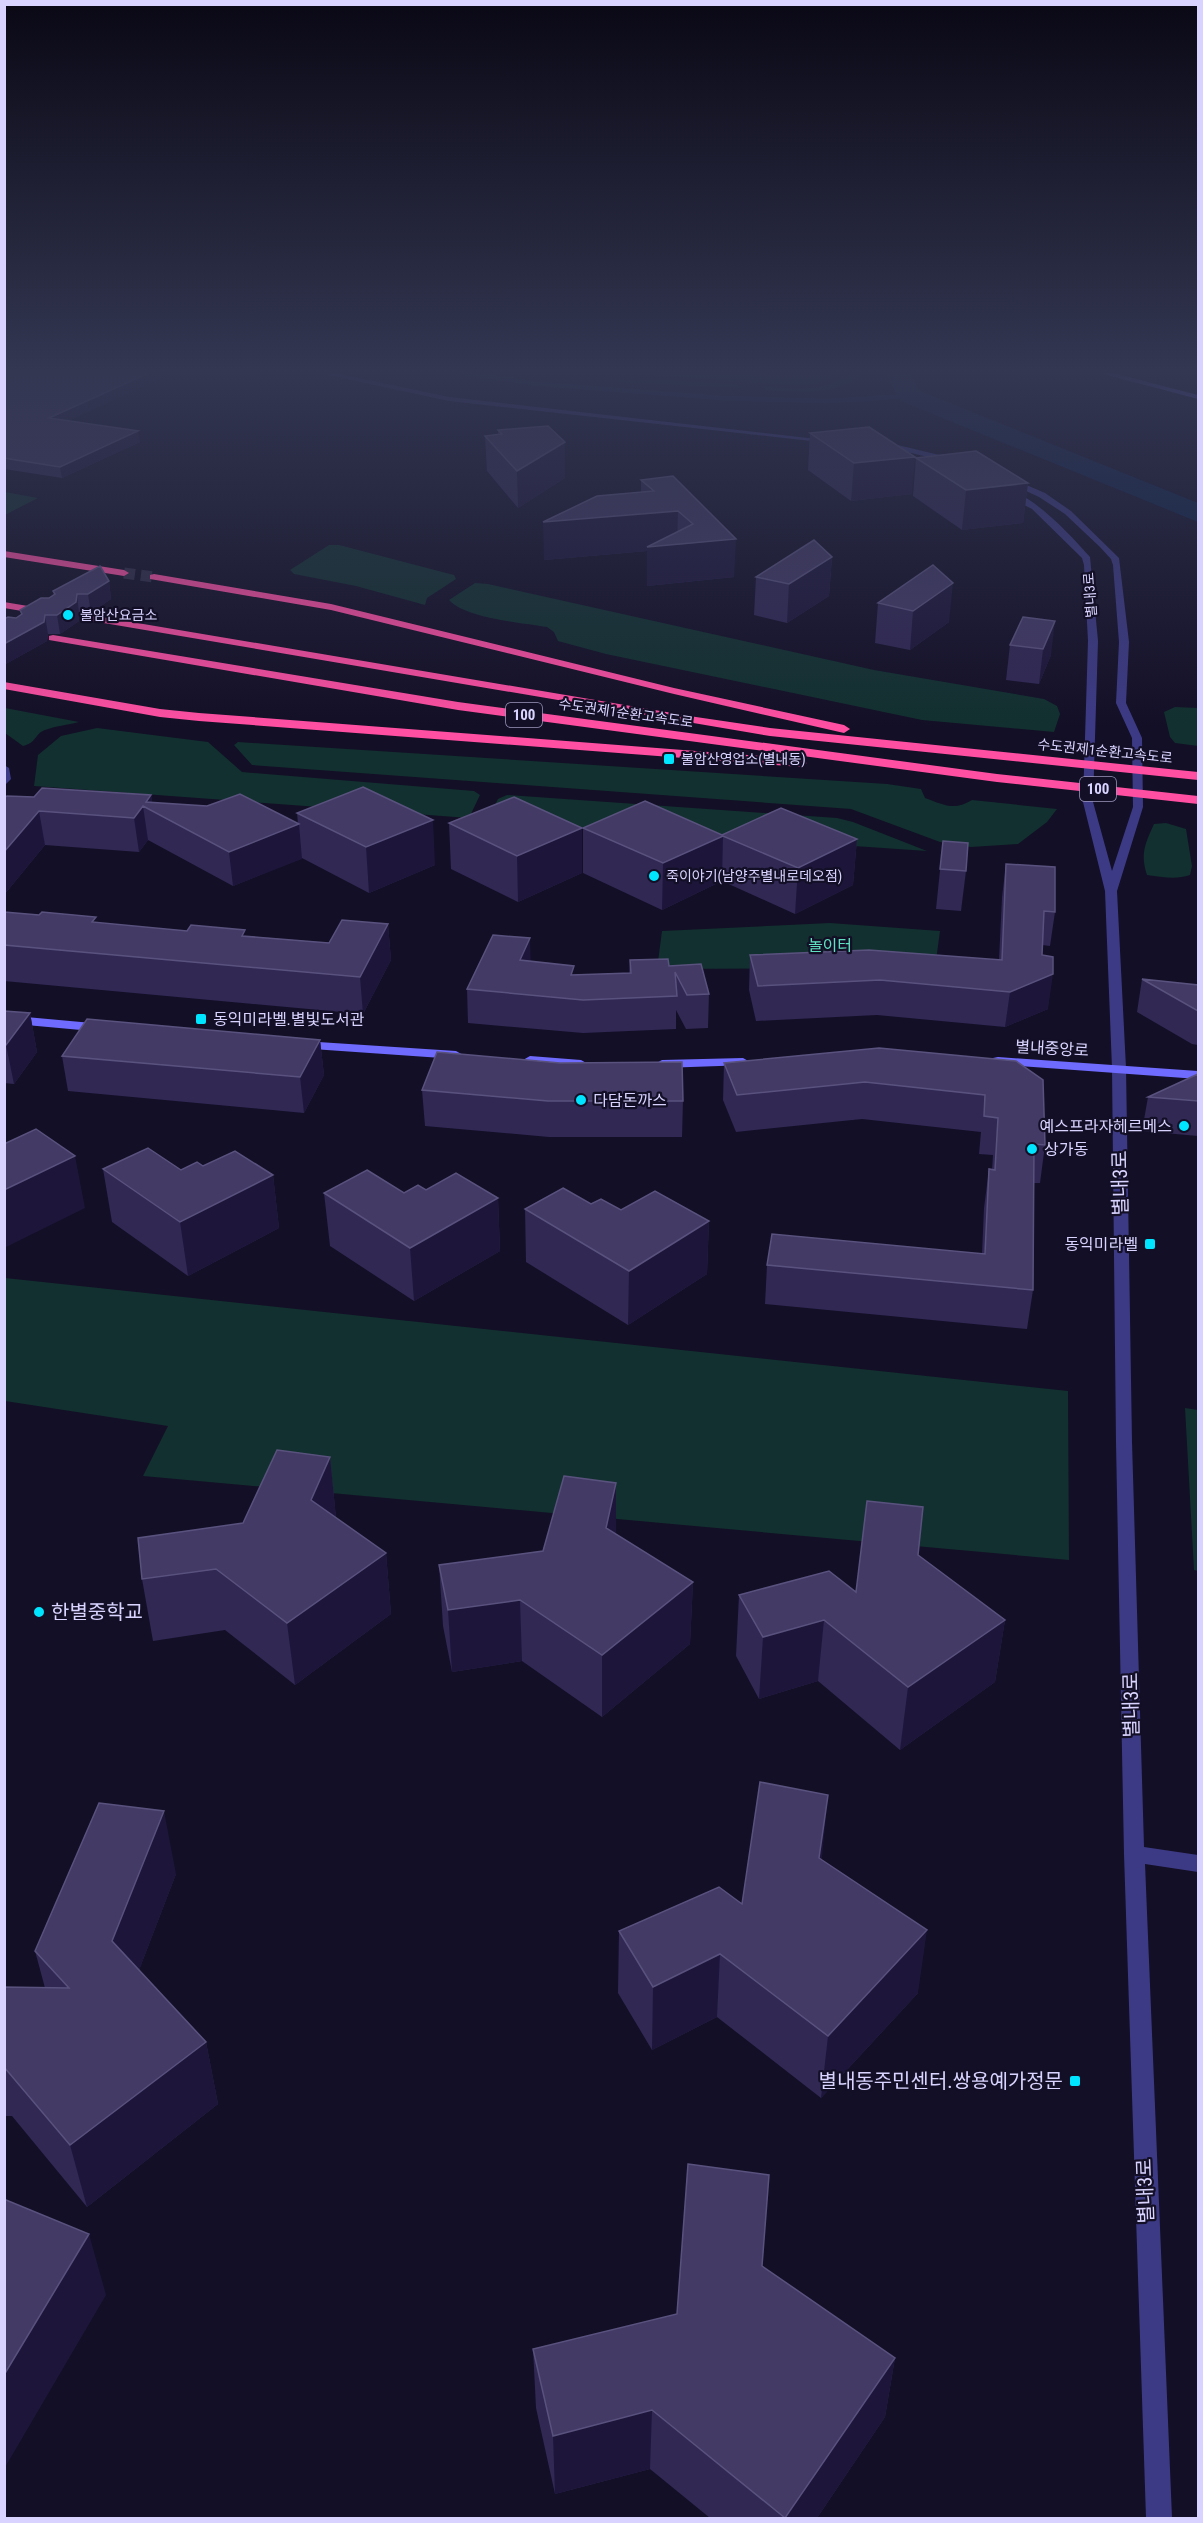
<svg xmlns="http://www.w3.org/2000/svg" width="1203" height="2523" font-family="'Roboto Condensed','Noto Sans KR',sans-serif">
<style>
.green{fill:#12302f}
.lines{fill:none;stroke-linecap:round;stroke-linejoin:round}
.stream{stroke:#0c2248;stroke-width:4.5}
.river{fill:#0c2248;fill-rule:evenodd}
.highway-tunnel{stroke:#312d47;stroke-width:11;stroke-dasharray:11 6;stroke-linecap:butt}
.street{fill:#3d3a85;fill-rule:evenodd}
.secondary{fill:#6f6bff;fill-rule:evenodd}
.highway{fill:#ff4fa3;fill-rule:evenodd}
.wall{fill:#312854}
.shaded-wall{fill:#1d163a}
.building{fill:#433a66;stroke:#5a527e;stroke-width:1.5}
.poi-dot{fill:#00e5ff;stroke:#130f26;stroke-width:2}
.labels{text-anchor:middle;stroke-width:4.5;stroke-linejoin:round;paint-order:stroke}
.far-street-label{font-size:14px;fill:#d9d4ff;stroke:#130f26}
.far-poi-label{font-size:14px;fill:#d9d4ff;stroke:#130f26;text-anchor:start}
.shield{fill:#130f26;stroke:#9e99be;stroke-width:1.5}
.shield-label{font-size:15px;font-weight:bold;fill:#d9d4ff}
.park-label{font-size:16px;fill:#5fe0c0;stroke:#130f26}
.poi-label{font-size:16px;fill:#d9d4ff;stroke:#130f26;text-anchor:start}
.street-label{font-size:16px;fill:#d9d4ff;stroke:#130f26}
.near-street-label{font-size:20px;fill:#d9d4ff;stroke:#130f26}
.near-poi-label{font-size:20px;fill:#d9d4ff;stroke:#130f26;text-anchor:start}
</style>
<rect width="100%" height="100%" fill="#130f26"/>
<path class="green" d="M629 373H831L832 375C822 387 801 385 786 385Z
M848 373H861C844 396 791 392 765 390L764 386C790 389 828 394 848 373Z
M662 380 735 384 741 388 602 381Z
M5 492 38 498 5 515Z
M329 545H339L454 575 456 579 427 598 425 605 356 586 294 574 290 570Z
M475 583 488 584 874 670 1044 699 1057 706 1060 714 1054 732 922 720 606 654 558 641 554 632 547 627C520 622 467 619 449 600Z
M1175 707 1198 708V746L1175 743 1170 737 1164 712Z
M5 708 79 722C68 725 55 726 45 730 34 734 38 742 23 746L5 733Z
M97 728 208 742 242 772 474 791 480 795 469 818 34 786 38 755 61 736Z
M238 742 887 784 921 789 925 798C944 805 954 811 972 800L1057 809 1047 822 1018 844 971 847 940 842 851 809 252 765 234 745Z
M507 795 837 818 853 822 927 851 487 821 498 799Z
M1166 823 1186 829 1192 866 1190 875C1176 880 1162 877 1147 875 1140 854 1145 844 1154 824Z
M830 923 940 931 935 968 657 969 662 931Z
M5 1278 1068 1391 1069 1560 143 1476 168 1426 5 1401Z
M1185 1408 1198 1410V1571L1194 1570Z"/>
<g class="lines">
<path class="stream" d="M464 373 540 384 722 398 828 401 910 396"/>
<path class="river" d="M885 373H909L920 391 1198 503V522L901 401Z"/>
<path class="highway-tunnel" d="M124 573 154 577"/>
<path class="street" d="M319 373H334L449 397 834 441 830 443 449 401Z
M881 441 960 460 961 462 957 464 878 445Z
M1010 478 1045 493 1071 511 1119 558 1129 642 1126 703 1142 738 1143 807 1117 891 1126 1068 1132 1442 1144 1847 1198 1855V1872L1145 1864 1172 2518H1146L1124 1854 1116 1442 1112 1068 1105 891 1083 802 1088 641 1084 565 1082 558 1032 509 1005 495V491C1030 490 1074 539 1090 557L1098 641 1093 802 1112 871 1133 807 1132 738 1116 703 1119 642 1113 565 1111 559 1100 547 1065 514 1039 497 1007 482 1006 480Z
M4 765 9 768 11 779 4 786Z"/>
<path class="secondary" d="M1100 373H1113L1198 395V399Z
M4 1015 103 1024 109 1028 103 1032 4 1023Z
M303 1041 456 1051 463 1055 456 1059 298 1048 297 1045 298 1042Z
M530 1056 581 1060 588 1064 581 1068 525 1063 523 1060Z
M998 1057 1198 1071V1079L993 1064 991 1061 993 1058Z
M743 1058 750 1062 748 1065 662 1068 655 1064 662 1060Z"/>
<path class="highway" d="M4 551 124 570 129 573 124 576 4 557Z
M154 574 331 604 674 688 844 725 850 729 844 733 674 694 331 610 150 579V575Z
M4 602 46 609 51 612 46 615 4 608Z
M84 614 696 717 770 728 1198 772V780L770 736 80 619V615Z
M53 635 458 702 997 774 1198 796V804L997 782 458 710 49 640V636Z
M4 682 160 709 199 713 801 759 807 763 801 767 199 721 160 717 4 689Z"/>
</g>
<path class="wall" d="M4 373H172L67 421 140 442 62 478 4 469Z
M498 430 565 478 518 508 487 471 485 436 498 435Z
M810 433 912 494 851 501 808 470Z
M916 458 1028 483 1023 523 962 530 913 496Z
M673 476 734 577 647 586V551L544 560 641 492V480Z
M832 557 829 596 787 623 754 615 756 577Z
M933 565 949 622 910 650 875 643 878 603Z
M109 581 111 599 91 613H79V621L60 634H48L47 641 4 665V619L16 618 21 614 20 610 49 598 54 595 53 591Z
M1023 617 1051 655 1039 684 1006 680 1010 645Z
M151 795 152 802 298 824 297 813 435 865 369 893 302 858 233 886 148 840 139 852 45 845 4 895V798Z
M449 823 582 828V873L518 902 451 869Z
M583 828 722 835 857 839 853 885 795 914 722 881 662 910 583 873Z
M943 841 966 871 961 911 936 909Z
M1006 864 1055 912 1050 946 1042 945V955L1048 1009 1005 1027 877 1015 756 1021 749 990 750 955 999 960 1002 897Z
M4 912 97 923 329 943 388 924 391 960 363 1014 4 981Z
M530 938V961L574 975 629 973 630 960 669 966 709 994 708 1028 686 1029 676 1010V1029L583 1033 468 1023 467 989Z
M1142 979 1198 985V1045L1192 1044 1137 1012Z
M4 1011 30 1013 37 1052 14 1084 4 1083Z
M320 1040 324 1075 304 1113 68 1091 62 1056Z
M1016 1061 1045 1145 1040 1183H1034L1033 1290 1027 1329 765 1304 767 1265 982 1254 984 1208 989 1169 992 1170 993 1155 979 1154 981 1132 862 1119 736 1132 723 1100 724 1063Z
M1198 1074V1136L1142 1131 1148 1097Z
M422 1090 683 1101 682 1137H549L425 1126Z
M203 1166 273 1175 279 1228 188 1276 112 1222 103 1169 181 1170Z
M426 1190 498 1198 500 1251 414 1301 330 1246 324 1193H404Z
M591 1204 621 1210 709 1221 707 1274 628 1325 526 1262 525 1209Z
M330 1457 336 1518 386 1553 391 1614 295 1685 225 1630 153 1641 142 1579 243 1523Z
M616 1483V1534L693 1582 690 1644 602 1717 522 1661 452 1672 443 1626 439 1565 543 1551Z
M918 1555 1005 1620 995 1682 900 1750 818 1681 759 1699 736 1656 739 1595 856 1592Z
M822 1860 918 1993 821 2098 717 2017 652 2050 618 1993 619 1931 742 1904Z
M176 1874 139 1970 206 2042 218 2104 87 2207 12 2116H4V1987L45 1988 35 1951Z
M762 2266 895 2358 885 2417 817 2518H710L650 2469 555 2494 536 2408 533 2349 677 2314Z"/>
<path class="shaded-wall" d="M149 373H172L51 429 49 418Z
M138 431 140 442 62 478 60 467Z
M565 442V478L518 508 517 471Z
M915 457 912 494 851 501 854 463Z
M1028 483 1023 523 962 530 966 490Z
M678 511 677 545 736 539 734 577 647 586V551L544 560 543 522Z
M832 557 829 596 787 623 789 584Z
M109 581 111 599 91 613 88 594Z
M953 583 949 622 910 650 913 611Z
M77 594 79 613V621L60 634 57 615Z
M45 615 48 634 47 641 4 665V644Z
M1055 621 1051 655 1039 684 1043 649Z
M151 795 154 812 146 802Z
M143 806 148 840 139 852 134 818Z
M39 811 45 845 4 895V852Z
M433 820 435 865 369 893 366 847Z
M299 824 302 859 233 886 229 852Z
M582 828V873L518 902 517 856Z
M723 836 722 881 662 910 663 863Z
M857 839 853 885 795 914 798 868Z
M388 924 391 960 363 1014 360 977Z
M530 938 531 971 520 960Z
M1053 974 1048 1009 1005 1027 1010 992Z
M30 1013 37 1052 14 1084 6 1045Z
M320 1040 324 1075 304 1113 300 1077Z
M75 1156 85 1208 4 1248V1190Z
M273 1175 279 1228 188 1276 180 1222Z
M498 1198 500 1251 414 1301 410 1248Z
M709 1221 707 1274 628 1325 629 1271Z
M330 1457 336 1518 311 1500Z
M616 1483V1544L606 1528Z
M386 1553 391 1614 295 1685 287 1623Z
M693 1582 690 1644 602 1717V1655Z
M520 1600 522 1661 452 1672 448 1610Z
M824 1620 818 1681 759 1699 763 1637Z
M1005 1620 995 1682 900 1750 908 1687Z
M828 1795 822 1857 813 1921 819 1858Z
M164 1811 176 1874 126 2004 112 1941Z
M927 1930 918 1993 821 2098 828 2036Z
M720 1954 717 2017 652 2050 653 1987Z
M206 2042 218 2104 87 2207 70 2145Z
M89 2234 106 2295 4 2469V2375Z
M895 2358 885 2417 817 2518H785Z
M652 2410 650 2469 555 2494 553 2436Z"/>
<path class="building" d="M4 373H149L49 418 138 431 60 467 4 458Z
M548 426 565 442 517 471 485 436 502 434 498 430Z
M869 427 915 457 854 463 810 433Z
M976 451 1028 483 966 490 916 458Z
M673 476 736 539 647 547 693 524 678 511 543 522 597 496 654 491 641 480Z
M814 540 832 557 789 584 756 577Z
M933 565 953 583 913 611 878 603Z
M100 566 109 581 88 594H77L76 602 57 615H45L44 622 4 644V619L8 617 16 618 22 614 20 610 41 598H49L55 594 53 591Z
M1023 617 1055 621 1043 649 1010 645Z
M363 787 433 820 366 847 297 813Z
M42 788 151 795 146 802 207 806 240 794 299 824 229 852 143 806 134 818 39 811 4 852V798L7 796 34 797Z
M514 797 582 828 517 856 449 823Z
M645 801 722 835 781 808 857 839 798 868 723 836 663 863 583 828Z
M943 841 968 843 966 871 940 869Z
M1006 864 1055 867V912L1044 911 1042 955 1053 957V974L1010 992 880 980 758 986 750 955 869 950 1002 960Z
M4 912 39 915 42 912 96 917 92 922 187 931 191 925 245 930 242 936 329 943 342 920 388 924 360 977 4 945Z
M493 935 530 938 520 960 574 966 571 975 631 973 630 960 668 959 669 966 701 964 709 994 687 995 675 972 677 996 583 1000 467 989Z
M1142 979 1198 985V1011Z
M4 1011 30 1013 6 1045H4Z
M87 1019 320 1040 300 1077 62 1056Z
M879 1048 1016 1061 1043 1080 1045 1145 1034 1144 1033 1290 767 1265 772 1234 985 1254 989 1169 995 1170 998 1118 984 1116 985 1095 865 1082 737 1095 724 1063Z
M437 1052 560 1063 682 1062 683 1101H548L422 1090Z
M1198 1074V1101L1148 1097Z
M36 1129 75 1156 4 1190V1144Z
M148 1148 181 1170 197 1162 203 1166 235 1151 273 1175 180 1222 103 1169Z
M367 1170 404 1193 418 1185 426 1190 456 1173 498 1198 410 1248 324 1193Z
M563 1188 591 1204 601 1199 621 1210 655 1191 709 1221 629 1271 525 1209Z
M277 1450 330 1457 311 1500 386 1553 287 1623 216 1569 142 1579 138 1538 243 1523Z
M564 1476 616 1483 606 1528 693 1582 602 1655 520 1600 448 1610 439 1565 543 1551Z
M867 1501 923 1507 918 1555 1005 1620 908 1687 824 1620 763 1637 739 1595 829 1571 856 1592Z
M760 1782 828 1795 819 1858 927 1930 828 2036 720 1954 653 1987 619 1931 719 1887 742 1904Z
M99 1803 164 1811 112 1941 206 2042 70 2145 4 2067V1987L69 1988 35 1951Z
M688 2164 769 2175 762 2266 895 2358 785 2518 652 2410 553 2436 533 2349 677 2314Z
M6 2200 89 2234 4 2375V2202Z"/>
<linearGradient id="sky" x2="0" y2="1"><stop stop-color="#0a0815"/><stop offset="0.51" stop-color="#333752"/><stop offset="1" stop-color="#333752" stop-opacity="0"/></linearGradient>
<rect width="1203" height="727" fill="url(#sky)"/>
<g class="poi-dot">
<circle cx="68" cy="615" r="6"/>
<rect x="663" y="753" width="12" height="12" rx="3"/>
<circle cx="654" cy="876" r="6"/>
<rect x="195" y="1013" width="12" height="12" rx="3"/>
<circle cx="581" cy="1100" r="6"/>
<circle cx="1184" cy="1126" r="6"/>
<circle cx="1032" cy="1149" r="6"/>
<rect x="1144" y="1238" width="12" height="12" rx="3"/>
<circle cx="39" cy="1612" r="6"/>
<rect x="1069" y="2075" width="12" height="12" rx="3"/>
</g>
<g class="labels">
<g class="far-street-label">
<text transform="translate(1090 595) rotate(-94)" y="5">별내3로</text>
<text transform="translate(626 713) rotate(8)" y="5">수도권제1순환고속도로</text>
<text transform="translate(1105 751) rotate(6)" y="5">수도권제1순환고속도로</text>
</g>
<g class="far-poi-label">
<text x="80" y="620">불암산요금소</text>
<text x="681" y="764">불암산영업소(별내동)</text>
<text x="666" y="881">죽이야기(남양주별내로데오점)</text>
</g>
<g class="shield">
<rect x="506" y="703" width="36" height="24" rx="4.5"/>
<rect x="1080" y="777" width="36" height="24" rx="4.5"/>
</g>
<g class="shield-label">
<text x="524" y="720">100</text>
<text x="1098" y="794">100</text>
</g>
<g class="park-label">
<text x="830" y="951">놀이터</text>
</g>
<g class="poi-label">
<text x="213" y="1025">동익미라벨.별빛도서관</text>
<text x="593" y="1106">다담돈까스</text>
<text x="1172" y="1132" text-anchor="end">예스프라자헤르메스</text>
<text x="1044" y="1155">상가동</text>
<text x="1138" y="1250" text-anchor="end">동익미라벨</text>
</g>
<g class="street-label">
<text transform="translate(1052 1048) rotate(3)" y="6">별내중앙로</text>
</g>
<g class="near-street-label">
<text transform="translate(1120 1183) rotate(-91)" y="7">별내3로</text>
<text transform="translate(1131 1705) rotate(-91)" y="7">별내3로</text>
<text transform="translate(1145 2191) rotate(-92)" y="7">별내3로</text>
</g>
<g class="near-poi-label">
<text x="51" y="1619">한별중학교</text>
<text x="1063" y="2088" text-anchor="end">별내동주민센터.쌍용예가정문</text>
</g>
</g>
<rect width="1203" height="2523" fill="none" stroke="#d9d4ff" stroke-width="12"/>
</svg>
